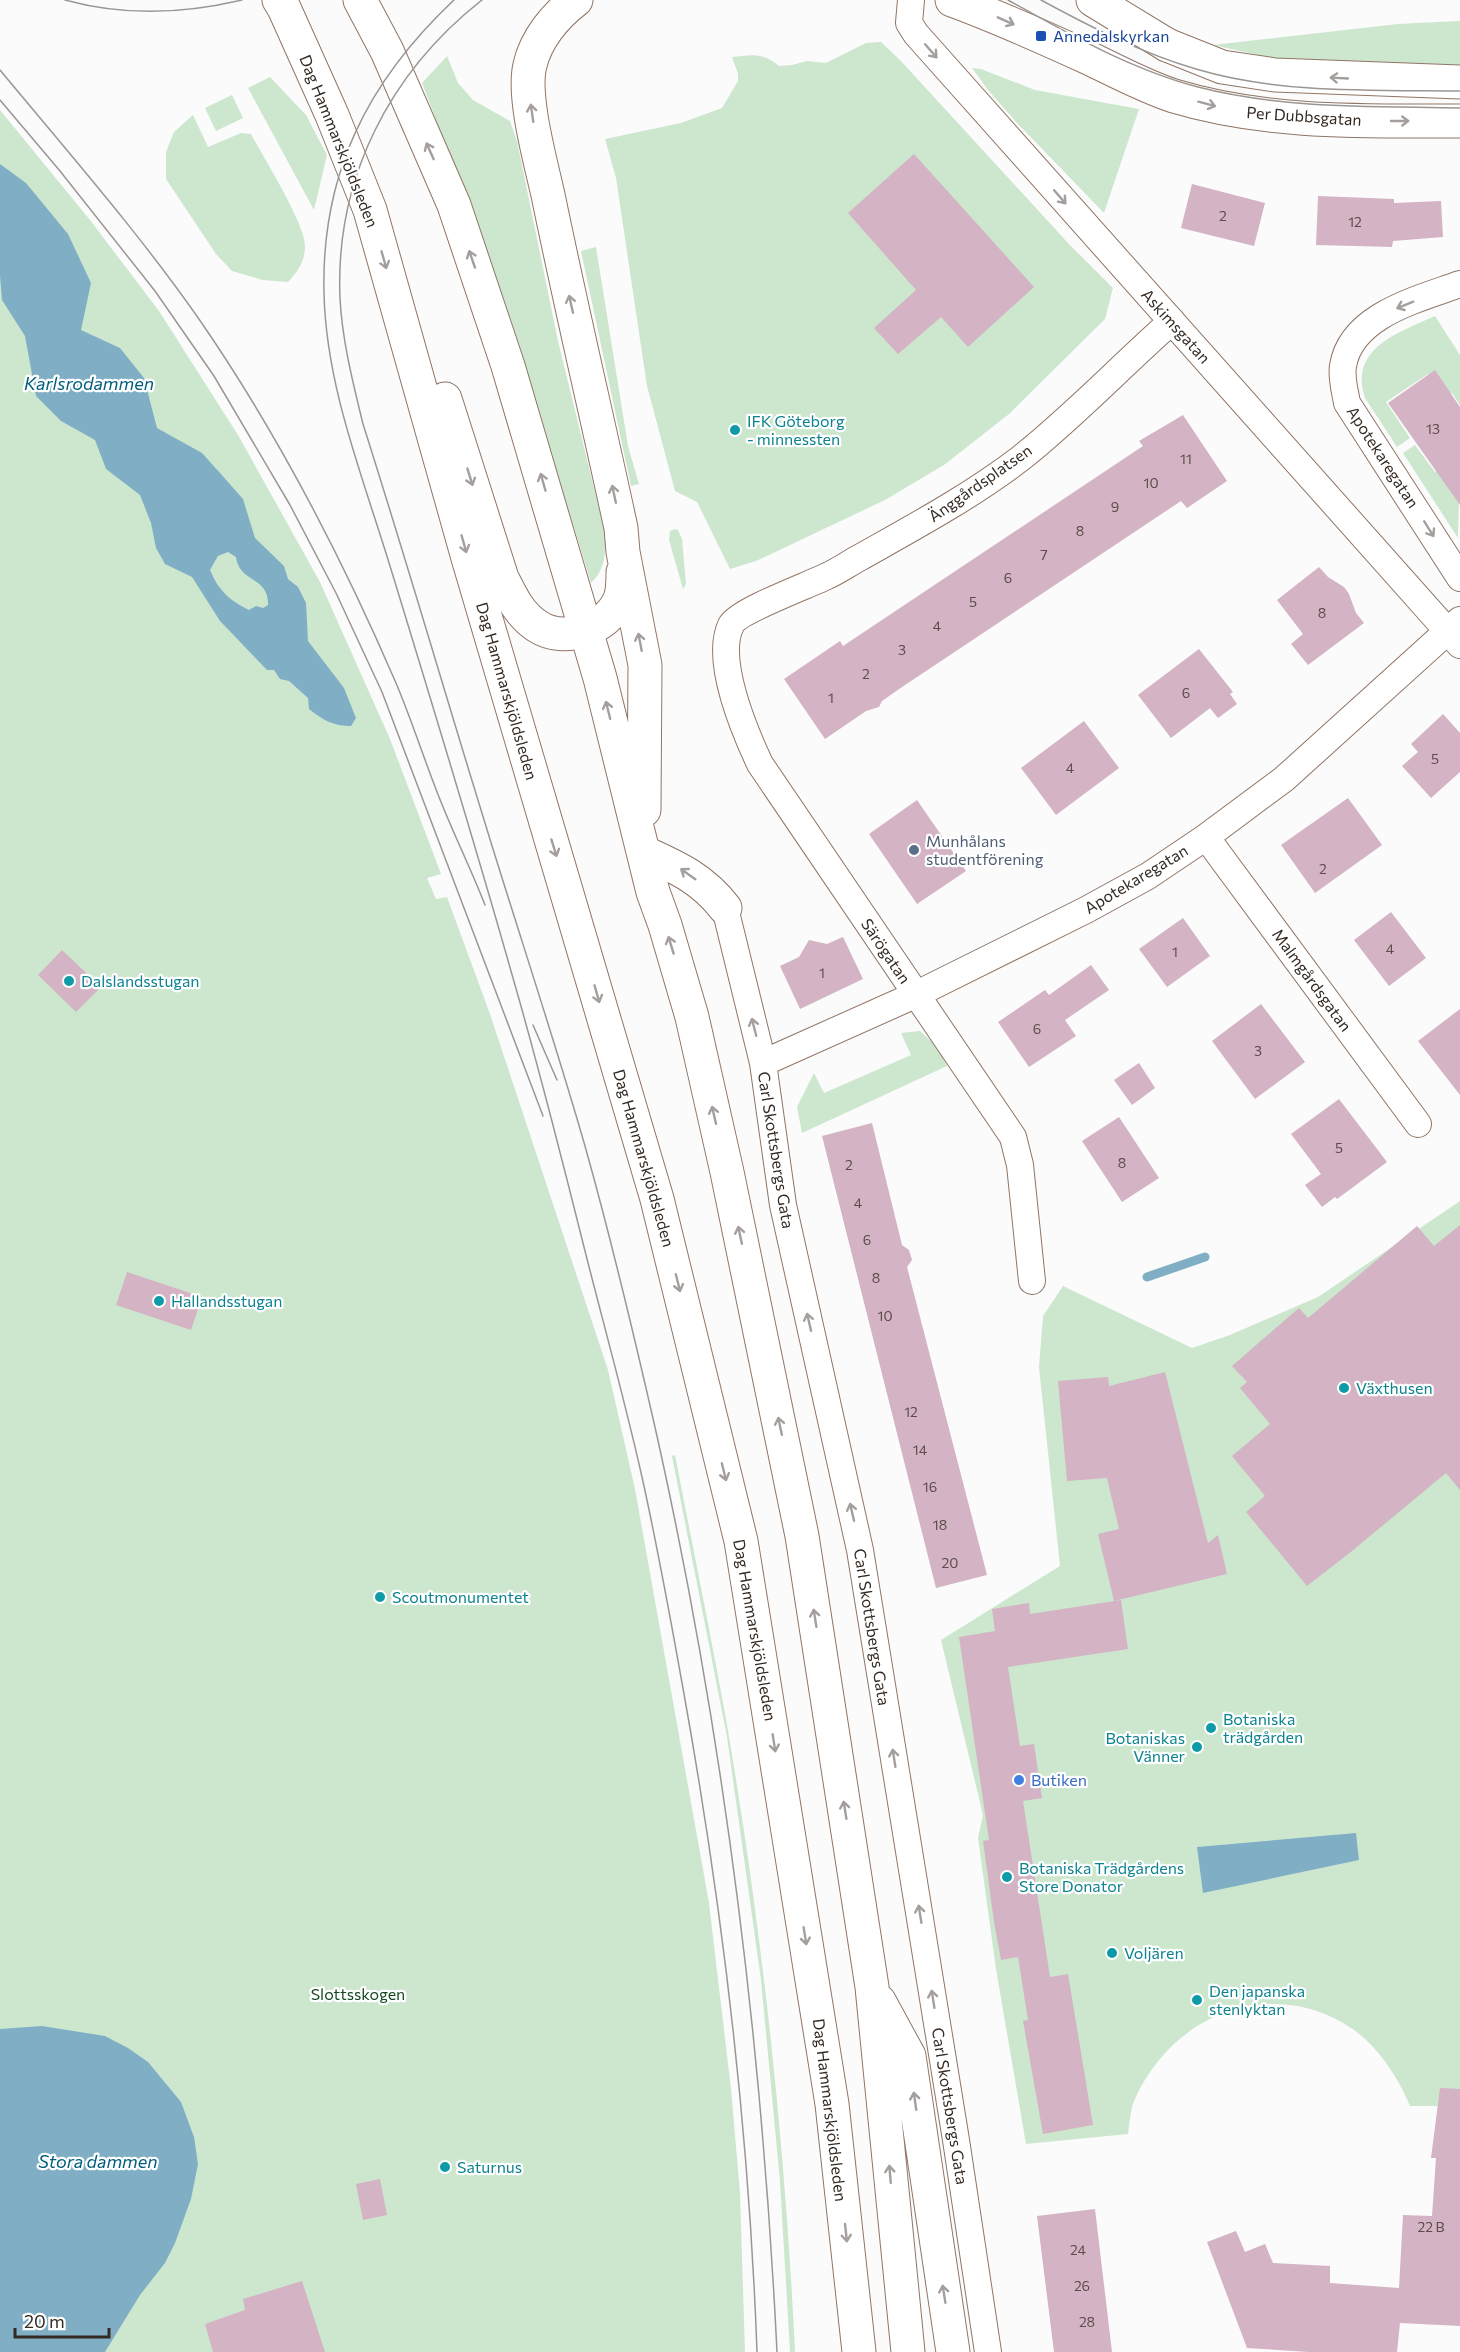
<svg xmlns="http://www.w3.org/2000/svg" width="1460" height="2352" font-family="Commissioner,sans-serif">
<style>
.green{fill:#cce7ce}
.water{fill:#80afc5;fill-rule:evenodd}
.lines{fill:none;stroke-linecap:round;stroke-linejoin:round}
.stream{stroke:#80afc5;stroke-width:9}
.building{fill:#d3b3c4}
.minor-casing{stroke:#907564;stroke-width:28}
.secondary-casing{stroke:#907564;stroke-width:35}
.primary-casing{stroke:#907564;stroke-width:35}
.minor{stroke:#fff;stroke-width:26}
.secondary{stroke:#fff;stroke-width:33}
.primary{stroke:#fff;stroke-width:33}
.tram{stroke:#9b9692;stroke-width:1.5}
.oneway{stroke:#a49f9c}
.transit-dot{fill:#1a4fb4;stroke:#fff;stroke-width:2}
.culture-dot{fill:#0f9aa8;stroke:#fff;stroke-width:2}
.service-dot{fill:#5c6f8a;stroke:#fff;stroke-width:2}
.shop-dot{fill:#3f7fe0;stroke:#fff;stroke-width:2}
.labels{text-anchor:middle;stroke-width:4.5;stroke-linejoin:round;paint-order:stroke}
.number-label{font-size:14px;fill:#5c4c4a}
.transit-label{font-size:16px;fill:#164399;stroke:#fff;text-anchor:start}
.street-label{font-size:16px;fill:#352a22;stroke:#fff}
.culture-label{font-size:16px;fill:#0d838f;stroke:#fff;text-anchor:start}
.service-label{font-size:16px;fill:#4e5e75;stroke:#fff;text-anchor:start}
.shop-label{font-size:16px;fill:#366cbe;stroke:#fff;text-anchor:start}
.park-label{font-size:16px;fill:#164a1f;stroke:#fff}
.water-label{font-size:18px;font-style:italic;fill:#005e7d;stroke:#fff}
</style>
<rect width="100%" height="100%" fill="#fbfbfb"/>
<path class="green" d="M1460 21V66L1281 60 1213 45 1398 24Z
M881 42 900 60 1068 243 1113 288 1105 319 1009 414 944 465 885 500 756 561 730 569 697 502 675 491 647 386 616 178 605 139 681 123 722 108 738 81V74L732 57C752 55 763 52 779 66L792 65 807 61 826 63 866 43Z
M447 56 458 83 473 100 510 121 517 141 558 341 606 537C605 555 605 570 591 583 540 414 485 247 422 83Z
M972 68 981 69 1035 90 1139 109 1104 213 1018 124 988 90Z
M270 77 306 115 327 155 314 210 248 88Z
M232 95 243 118 216 131 205 108Z
M0 110 90 220 159 311 238 435 320 582 390 739 441 874 427 878 436 899 447 897 490 1014 608 1370 635 1489 709 1903 731 2089 740 2193 745 2352H0Z
M193 115 208 147 241 133 251 134C263 157 305 223 305 246 305 262 298 271 288 282L263 280 232 271 216 254 166 179V152L174 132Z
M596 247 628 446 639 484 631 486 581 251Z
M1435 316 1460 355V405L1452 393 1445 398 1428 374 1386 402 1410 438 1397 447 1365 398C1348 348 1400 332 1435 316Z
M1415 445 1435 472 1460 454 1458 538 1403 453Z
M675 529 678 530 682 539 686 584 683 589 669 540 670 531Z
M920 1031 937 1047 947 1066 802 1133 797 1107 814 1073 824 1093 911 1055 901 1033Z
M1460 1201V2097L1436 2106H1410C1399 2079 1379 2048 1354 2030 1290 1985 1207 2001 1159 2060 1148 2074 1137 2091 1132 2107 1130 2116 1129 2126 1128 2134L1026 2144 996 1969 978 1838 983 1815 941 1640 1060 1566 1039 1367 1043 1316 1063 1286 1192 1348 1230 1335 1318 1297Z
M675 1455C692 1543 710 1631 726 1719 762 1928 785 2140 795 2352H790L780 2182 761 1980 727 1737 672 1456Z"/>
<path class="water" d="M0 164 26 183 68 234 91 283 81 330 120 348 144 378 157 428 202 453 220 473 243 499 255 538 284 566 288 579 298 587 306 603 308 641 344 688 356 718 351 726C333 726 323 720 309 709L308 698 289 681 280 679 274 670H267L220 621 192 577 165 564 156 548 151 523 140 495 106 469 95 440 61 421 36 396 25 336 2 300 0 276ZM228 552 236 557C239 583 269 576 268 605L263 608 256 606 249 610C230 601 218 590 210 570L218 556Z
M1356 1833 1359 1860 1203 1893 1197 1847Z
M42 2026 105 2036 128 2048 148 2062 181 2102 194 2137 198 2164 191 2199 175 2243 165 2263 140 2295 105 2352H0V2029Z"/>
<g class="lines">
<path class="stream" d="M1147 1277 1205 1257"/>
</g>
<path class="building" d="M914 154 1034 287 968 347 941 317 898 354 874 328 916 290 848 213Z
M1192 184 1265 203 1254 246 1181 228Z
M1318 196 1394 199V203L1441 201 1443 237 1393 241 1392 247 1316 245Z
M1435 370 1460 407V505L1388 403Z
M1183 415 1227 481 1187 508 1181 501 902 687 882 701 879 707 866 711 825 739 784 679 840 641 843 646 1143 446 1139 441Z
M1319 567 1328 577 1344 587 1349 594 1356 613 1364 623 1308 665 1291 644 1303 634 1277 600Z
M1199 649 1233 692 1230 694 1237 704 1218 718 1210 708 1171 738 1138 695Z
M1443 714 1460 733V772L1431 798 1402 766 1418 752 1411 744Z
M1084 721 1119 768 1056 815 1021 768Z
M1348 798 1382 845 1315 893 1281 845Z
M917 800 966 871 917 904 869 834Z
M1391 912 1426 958 1389 986 1354 940Z
M1183 918 1210 956 1167 987 1139 949Z
M843 937 863 979 800 1009 780 966 799 957 809 940 827 944Z
M62 950 101 987 76 1012 38 975Z
M1091 965 1109 990 1065 1020 1076 1036 1029 1067 998 1022 1045 990 1049 995Z
M1261 1004 1305 1062 1255 1099 1212 1041Z
M1460 1009V1095L1418 1041Z
M1139 1063 1155 1088 1132 1105 1114 1080Z
M1339 1099 1387 1162 1337 1199 1335 1197 1322 1207 1305 1185 1321 1174 1291 1134Z
M1119 1117 1159 1178 1122 1202 1082 1141Z
M872 1123 902 1245 909 1250 912 1260 907 1267 987 1575 936 1588 822 1136Z
M1460 1225V1490L1446 1473 1352 1551 1307 1586 1246 1512 1265 1496 1232 1456 1270 1424 1240 1388 1247 1382 1232 1366 1299 1308 1308 1318 1417 1226 1434 1246Z
M127 1272 202 1297 191 1330 116 1305Z
M1165 1372 1208 1543 1218 1535 1227 1574 1114 1601 1098 1534 1119 1529 1107 1478 1067 1481 1058 1381 1108 1377 1109 1386Z
M1121 1600 1128 1649 1008 1667 1020 1746 1034 1744 1042 1798 1023 1801 1050 1977 1068 1974 1093 2125 1043 2134 1023 2021 1028 2020 1018 1957 1001 1960 994 1922 983 1841 989 1840 959 1637 995 1631 992 1609 1029 1603 1030 1614Z
M1440 2088 1460 2089V2326L1400 2323 1397 2352H1309L1247 2348 1207 2242 1236 2231 1245 2252 1265 2244 1273 2263 1330 2266V2283L1399 2288 1403 2215 1432 2216 1436 2158H1431Z
M380 2179 387 2215 363 2220 356 2184Z
M1095 2209 1112 2352H1054L1037 2216Z
M302 2281 325 2352H213L205 2324 245 2310 243 2299Z"/>
<g class="lines">
<g class="minor-casing">
<path id="minor" d="M911 0 909 23 916 34 1460 645
M1460 284C1419 299 1351 315 1343 366 1341 378 1345 391 1347 403L1460 578
M1206 837 1418 1124
M725 908 763 1063 783 1205 860 1550 956 2140 988 2352
M763 1063 915 995 1086 910 1148 876 1206 837 1284 779 1460 620
M1032 1281 1020 1165 1013 1137 760 764C745 732 714 660 731 625 738 611 809 585 827 576 838 571 848 564 859 558 914 527 970 497 1021 458 1074 416 1121 366 1172 321"/>
</g>
<g class="secondary-casing">
<path id="secondary" d="M952 0C999 17 1045 38 1091 59 1118 72 1146 87 1174 96 1267 124 1364 121 1460 121
M1167 45 1222 67 1275 75 1460 82"/>
</g>
<g class="primary-casing">
<path id="primary" d="M279 0 284 8 332 115 370 210 468 558 657 1199 741 1541 832 2104 859 2352
M360 0 387 51 454 205 508 366 600 678 653 892 665 925 692 1017 727 1172 802 1536 872 1987 908 2352
M576 0C555 16 536 39 530 65 522 96 541 163 548 195 571 307 597 417 621 528L623 552 645 665 644 810
M1093 0 1167 45
M445 399 502 578C511 596 519 614 537 626 564 644 608 629 620 599 623 591 623 581 623 572
M643 852C676 867 702 878 725 908
M879 2001 909 2056 953 2352"/>
</g>
<use href="#minor" class="minor"/>
<use href="#secondary" class="secondary"/>
<use href="#primary" class="primary"/>
<path class="tram" d="M65 0C123 16 183 14 242 0
M454 0C368 81 321 173 324 293 326 387 363 477 390 566 432 703 474 840 513 978 539 1068 562 1159 585 1251 604 1326 625 1401 642 1477 658 1549 671 1621 684 1694 723 1911 749 2131 757 2352
M482 0C389 73 335 179 340 298 342 340 353 383 363 424 405 556 444 690 485 823 518 931 554 1038 585 1146 612 1242 635 1339 657 1436 724 1737 762 2044 777 2352
M1008 0C1069 34 1130 69 1198 87 1283 109 1373 106 1460 108
M1041 0C1091 27 1141 53 1196 69 1279 94 1374 90 1460 91
M0 70C68 152 140 234 201 322 278 434 342 558 396 683 410 716 421 750 434 784 449 825 469 864 485 905
M0 100 60 171 155 291 214 376 290 505 336 593 382 692 543 1116
M533 1025 557 1080"/>
</g>
<defs><path id="oneway-shaft" d="M-6 0H5M1.5-3L5.5 0L1.5 3" fill="none" stroke-width="1.6" stroke-linecap="round" stroke-linejoin="round" transform="scale(1.5)"/></defs>
<g class="oneway">
<use href="#oneway-shaft" transform="translate(1006 21) rotate(24)"/>
<use href="#oneway-shaft" transform="translate(931 51) rotate(49)"/>
<use href="#oneway-shaft" transform="translate(1339 78) rotate(-177)"/>
<use href="#oneway-shaft" transform="translate(1207 104) rotate(15)"/>
<use href="#oneway-shaft" transform="translate(532 113) rotate(-98)"/>
<use href="#oneway-shaft" transform="translate(1400 121)"/>
<use href="#oneway-shaft" transform="translate(430 151) rotate(-114)"/>
<use href="#oneway-shaft" transform="translate(1060 197) rotate(49)"/>
<use href="#oneway-shaft" transform="translate(472 259) rotate(-109)"/>
<use href="#oneway-shaft" transform="translate(384 260) rotate(74)"/>
<use href="#oneway-shaft" transform="translate(571 304) rotate(-103)"/>
<use href="#oneway-shaft" transform="translate(1405 305) rotate(158)"/>
<use href="#oneway-shaft" transform="translate(470 477) rotate(73)"/>
<use href="#oneway-shaft" transform="translate(543 482) rotate(-106)"/>
<use href="#oneway-shaft" transform="translate(614 494) rotate(-102)"/>
<use href="#oneway-shaft" transform="translate(1429 529) rotate(58)"/>
<use href="#oneway-shaft" transform="translate(464 544) rotate(74)"/>
<use href="#oneway-shaft" transform="translate(640 642) rotate(-101)"/>
<use href="#oneway-shaft" transform="translate(608 710) rotate(-104)"/>
<use href="#oneway-shaft" transform="translate(554 848) rotate(73)"/>
<use href="#oneway-shaft" transform="translate(688 874) rotate(-145)"/>
<use href="#oneway-shaft" transform="translate(671 945) rotate(-107)"/>
<use href="#oneway-shaft" transform="translate(597 994) rotate(74)"/>
<use href="#oneway-shaft" transform="translate(754 1027) rotate(-104)"/>
<use href="#oneway-shaft" transform="translate(714 1115) rotate(-103)"/>
<use href="#oneway-shaft" transform="translate(740 1235) rotate(-102)"/>
<use href="#oneway-shaft" transform="translate(678 1283) rotate(76)"/>
<use href="#oneway-shaft" transform="translate(809 1322) rotate(-103)"/>
<use href="#oneway-shaft" transform="translate(780 1426) rotate(-102)"/>
<use href="#oneway-shaft" transform="translate(724 1472) rotate(76)"/>
<use href="#oneway-shaft" transform="translate(852 1512) rotate(-103)"/>
<use href="#oneway-shaft" transform="translate(815 1618) rotate(-99)"/>
<use href="#oneway-shaft" transform="translate(774 1743) rotate(81)"/>
<use href="#oneway-shaft" transform="translate(894 1758) rotate(-99)"/>
<use href="#oneway-shaft" transform="translate(845 1810) rotate(-99)"/>
<use href="#oneway-shaft" transform="translate(920 1914) rotate(-99)"/>
<use href="#oneway-shaft" transform="translate(805 1936) rotate(81)"/>
<use href="#oneway-shaft" transform="translate(933 1999) rotate(-99)"/>
<use href="#oneway-shaft" transform="translate(915 2101) rotate(-98)"/>
<use href="#oneway-shaft" transform="translate(890 2174) rotate(-95)"/>
<use href="#oneway-shaft" transform="translate(846 2233) rotate(84)"/>
<use href="#oneway-shaft" transform="translate(944 2294) rotate(-99)"/>
</g>
<rect class="transit-dot" x="1035" y="30" width="12" height="12" rx="3"/>
<g class="culture-dot">
<circle cx="735" cy="430" r="6"/>
<circle cx="69" cy="981" r="6"/>
<circle cx="159" cy="1301" r="6"/>
<circle cx="1344" cy="1388" r="6"/>
<circle cx="380" cy="1597" r="6"/>
<circle cx="1211" cy="1728" r="6"/>
<circle cx="1197" cy="1747" r="6"/>
<circle cx="1007" cy="1877" r="6"/>
<circle cx="1112" cy="1953" r="6"/>
<circle cx="1197" cy="2000" r="6"/>
<circle cx="445" cy="2167" r="6"/>
</g>
<circle class="service-dot" cx="914" cy="850" r="6"/>
<circle class="shop-dot" cx="1019" cy="1780" r="6"/>
<g class="labels">
<g class="number-label">
<text x="1223" y="221">2</text>
<text x="1355" y="227">12</text>
<text x="1433" y="434">13</text>
<text x="1186" y="464">11</text>
<text x="1151" y="488">10</text>
<text x="1115" y="512">9</text>
<text x="1080" y="536">8</text>
<text x="1044" y="560">7</text>
<text x="1008" y="583">6</text>
<text x="973" y="607">5</text>
<text x="1322" y="618">8</text>
<text x="937" y="631">4</text>
<text x="902" y="655">3</text>
<text x="866" y="679">2</text>
<text x="1186" y="698">6</text>
<text x="831" y="703">1</text>
<text x="1435" y="764">5</text>
<text x="1070" y="773">4</text>
<text x="1323" y="874">2</text>
<text x="1390" y="954">4</text>
<text x="1175" y="957">1</text>
<text x="822" y="978">1</text>
<text x="1037" y="1034">6</text>
<text x="1258" y="1056">3</text>
<text x="1339" y="1153">5</text>
<text x="1122" y="1168">8</text>
<text x="849" y="1170">2</text>
<text x="858" y="1208">4</text>
<text x="867" y="1245">6</text>
<text x="876" y="1283">8</text>
<text x="885" y="1321">10</text>
<text x="911" y="1417">12</text>
<text x="920" y="1455">14</text>
<text x="930" y="1492">16</text>
<text x="940" y="1530">18</text>
<text x="950" y="1568">20</text>
<text x="1431" y="2232">22 B</text>
<text x="1078" y="2255">24</text>
<text x="1082" y="2291">26</text>
<text x="1087" y="2327">28</text>
</g>
<g class="transit-label">
<text x="1053" y="42">Annedalskyrkan</text>
</g>
<g class="street-label">
<text transform="translate(1304 116) rotate(4)" y="6">Per Dubbsgatan</text>
<text transform="translate(339 141) rotate(68)" y="6">Dag Hammarskjöldsleden</text>
<text transform="translate(1176 326) rotate(48)" y="6">Askimsgatan</text>
<text transform="translate(1383 457) rotate(57)" y="6">Apotekaregatan</text>
<text transform="translate(980 483) rotate(-35)" y="6">Änggårdsplatsen</text>
<text transform="translate(507 691) rotate(74)" y="6">Dag Hammarskjöldsleden</text>
<text transform="translate(1136 879) rotate(-31)" y="6">Apotekaregatan</text>
<text transform="translate(886 951) rotate(56)" y="6">Särögatan</text>
<text transform="translate(1312 980) rotate(54)" y="6">Malmgårdsgatan</text>
<text transform="translate(776 1150) rotate(81)" y="6">Carl Skottsbergs Gata</text>
<text transform="translate(644 1158) rotate(74)" y="6">Dag Hammarskjöldsleden</text>
<text transform="translate(872 1627) rotate(81)" y="6">Carl Skottsbergs Gata</text>
<text transform="translate(755 1630) rotate(80)" y="6">Dag Hammarskjöldsleden</text>
<text transform="translate(950 2106) rotate(81)" y="6">Carl Skottsbergs Gata</text>
<text transform="translate(830 2110) rotate(83)" y="6">Dag Hammarskjöldsleden</text>
</g>
<g class="culture-label">
<text x="747" y="427">IFK Göteborg<tspan x="747" dy="18">- minnessten</tspan></text>
<text x="81" y="987">Dalslandsstugan</text>
<text x="171" y="1307">Hallandsstugan</text>
<text x="1356" y="1394">Växthusen</text>
<text x="392" y="1603">Scoutmonumentet</text>
<text x="1223" y="1725">Botaniska<tspan x="1223" dy="18">trädgården</tspan></text>
<text x="1185" y="1744" text-anchor="end">Botaniskas<tspan x="1185" dy="18">Vänner</tspan></text>
<text x="1019" y="1874">Botaniska Trädgårdens<tspan x="1019" dy="18">Store Donator</tspan></text>
<text x="1124" y="1959">Voljären</text>
<text x="1209" y="1997">Den japanska<tspan x="1209" dy="18">stenlyktan</tspan></text>
<text x="457" y="2173">Saturnus</text>
</g>
<g class="service-label">
<text x="926" y="847">Munhålans<tspan x="926" dy="18">studentförening</tspan></text>
</g>
<g class="shop-label">
<text x="1031" y="1786">Butiken</text>
</g>
<g class="park-label">
<text x="358" y="2000">Slottsskogen</text>
</g>
<g class="water-label">
<text x="89" y="390">Karlsrodammen</text>
<text x="98" y="2168">Stora dammen</text>
</g>
</g>
<path d="M15 2328v9h94v-9" fill="none" stroke="#352a22" stroke-width="3"/>
<text x="24" y="2328" font-size="18" fill="#352a22" stroke="#ffffff" stroke-width="4.5" paint-order="stroke">20 m</text>
</svg>
